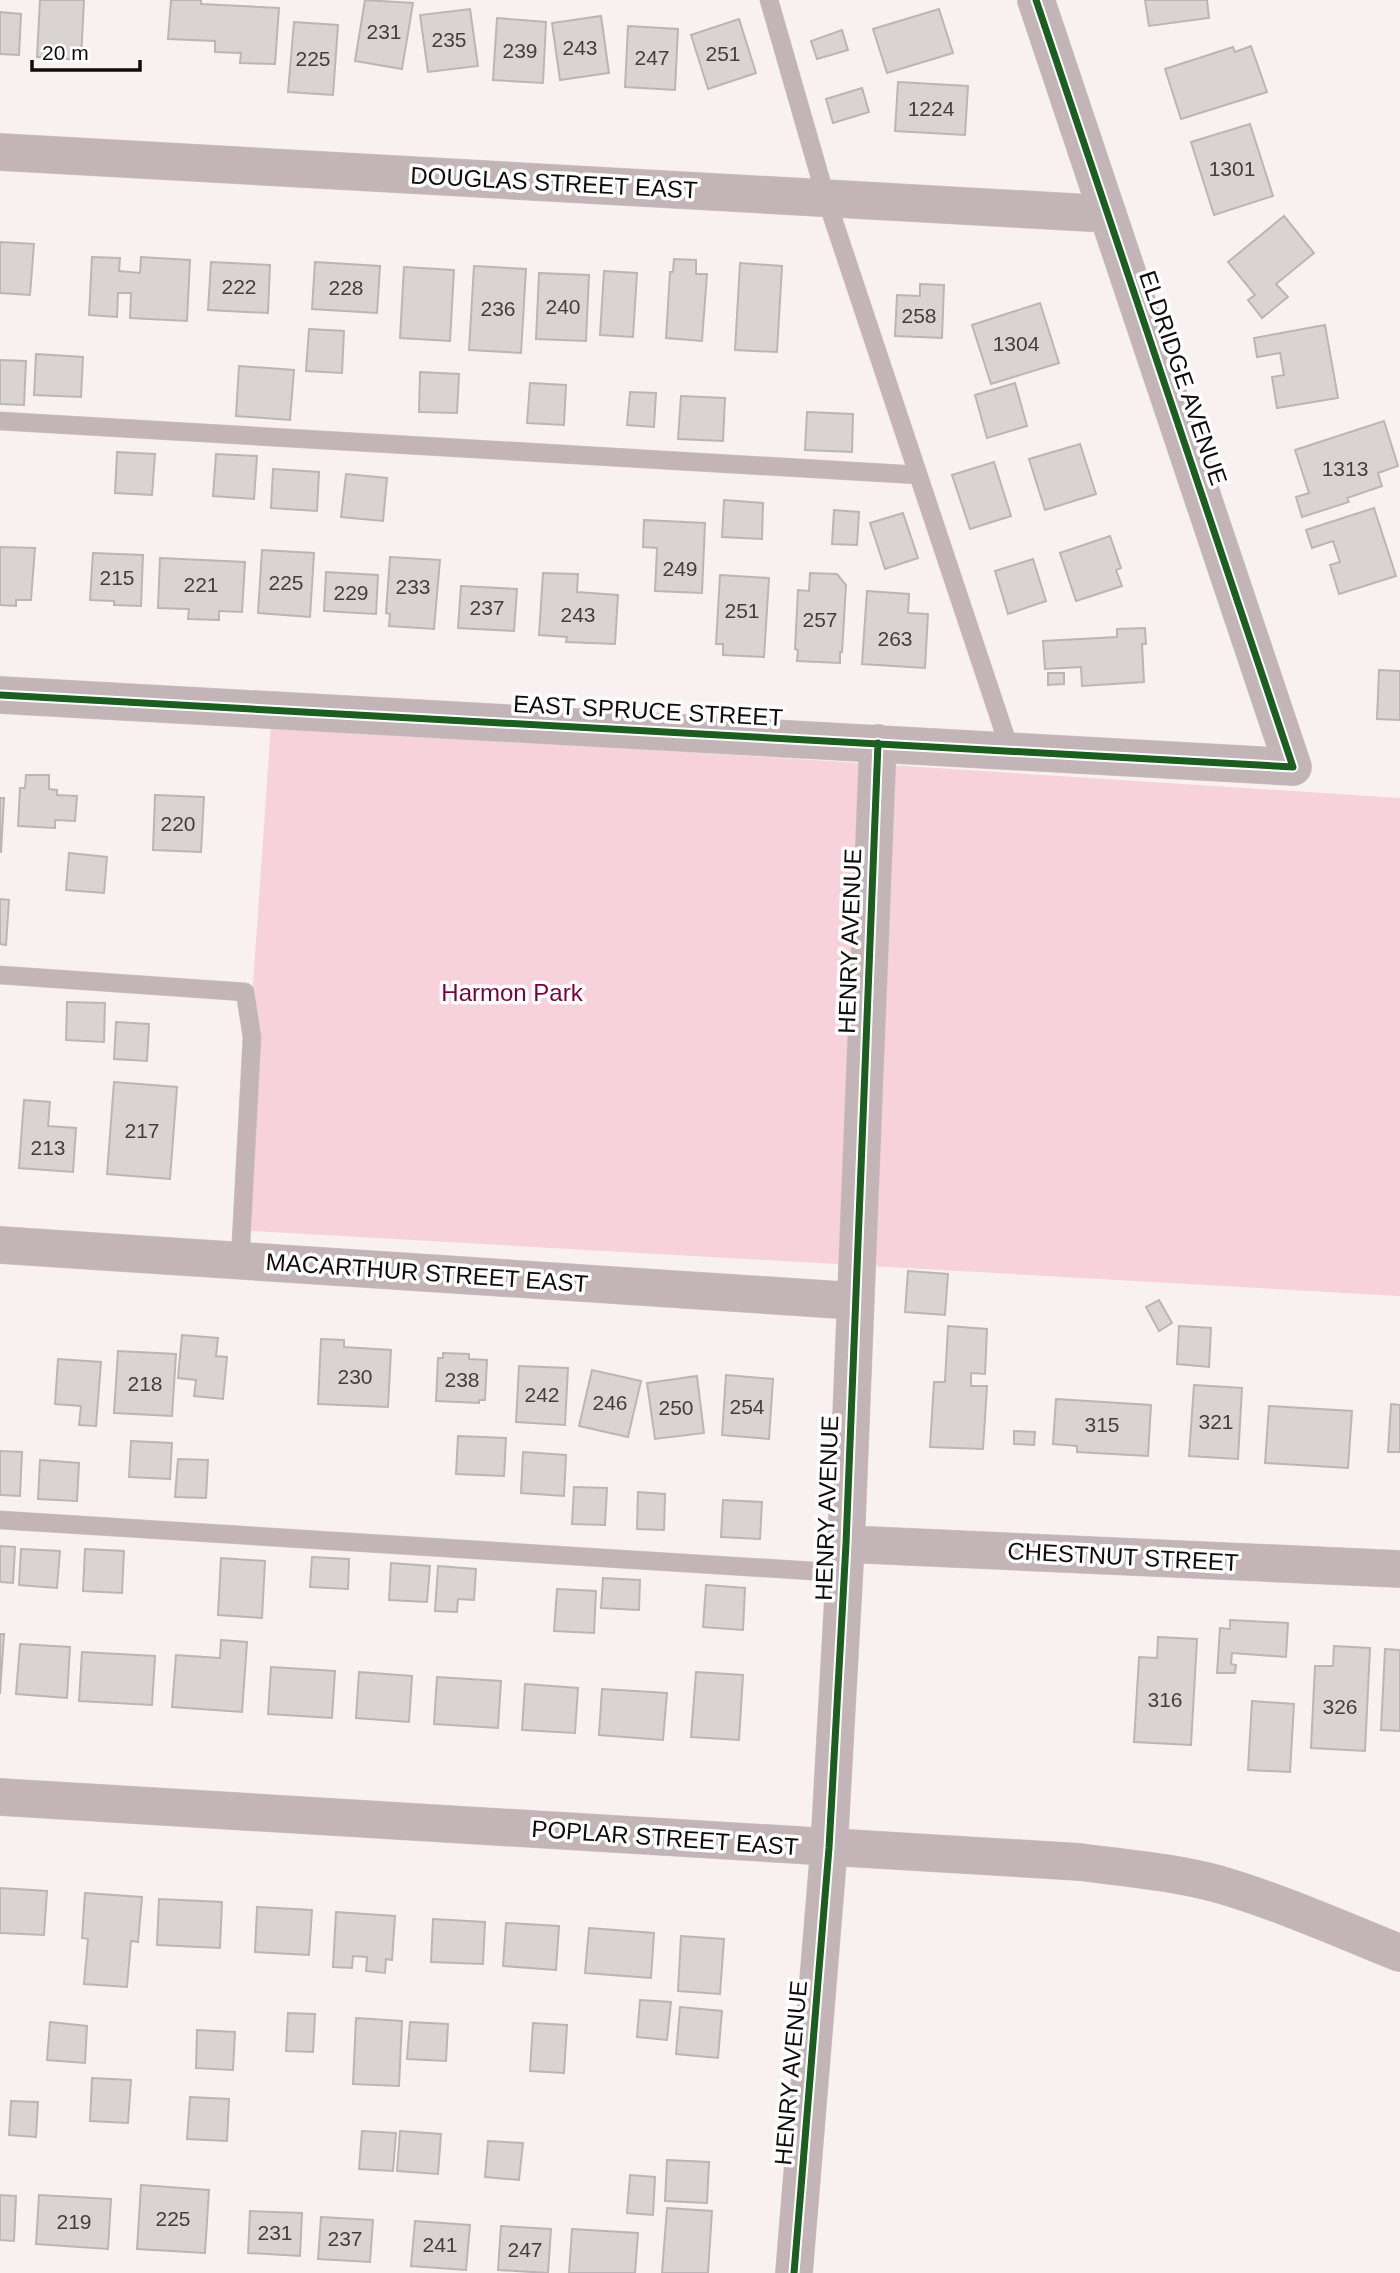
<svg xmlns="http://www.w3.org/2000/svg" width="1400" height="2273" font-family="Arial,sans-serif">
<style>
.green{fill:#f7d1db}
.building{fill:#d9d3d4;stroke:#bcb5b7;stroke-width:2}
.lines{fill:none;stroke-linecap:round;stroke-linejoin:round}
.lane-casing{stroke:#d2cccd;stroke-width:19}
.street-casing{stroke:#d2cccd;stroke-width:38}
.lane{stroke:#c2b4b7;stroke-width:18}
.street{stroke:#c2b4b7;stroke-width:37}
.cycleway-casing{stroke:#fff;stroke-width:11}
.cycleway{stroke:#1b5e20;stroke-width:7}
.labels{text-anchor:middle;stroke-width:7;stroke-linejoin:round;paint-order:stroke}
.number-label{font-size:21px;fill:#423e3f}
.street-label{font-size:24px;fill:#100c0d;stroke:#fff}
.park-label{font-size:24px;fill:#7c003e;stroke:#fff}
</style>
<rect width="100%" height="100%" fill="#f8f0f1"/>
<path class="green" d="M271 725 1400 798V1296L236 1230Z"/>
<path class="building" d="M40 0H84L81 60 37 57Z
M171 0H201V4L279 8 275 64 240 63 241 53 215 52V41L168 39Z
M365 0 413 3 402 69 355 61Z
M1145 0H1207L1209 18 1149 26Z
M470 9 478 66 428 72 420 15Z
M939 9 953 53 887 73 873 29Z
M0 12 21 14 19 55 0 54Z
M601 16 609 73 560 80 552 23Z
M497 18 546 22 543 83 493 80Z
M739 19 756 73 708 89 691 35Z
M294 22 338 25 333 95 288 92Z
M628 26 678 29 675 90 625 87Z
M842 30 848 50 817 59 811 41Z
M1251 46 1267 92 1181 119 1165 69 1233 47 1235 52Z
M898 82 968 86 965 135 895 131Z
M862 88 869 112 833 123 826 99Z
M1250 124 1273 196 1214 215 1191 142Z
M1284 216 1314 253 1276 284 1288 297 1262 318 1248 300 1255 295 1228 262Z
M0 242 34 244 30 295 0 293Z
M92 257 120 258 119 271 140 273 141 257 190 260 187 321 130 318 131 293H118L117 317 89 315Z
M674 259 696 260V274H707L702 341 666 338 670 272H673Z
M211 262 270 265 268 313 208 310Z
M315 262 380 266 377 313 312 309Z
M740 263 782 266 777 352 735 350Z
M474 266 526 269 521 353 469 350Z
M404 267 454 270 450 341 400 338Z
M604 271 637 273 633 337 600 335Z
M539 273 589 275 586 341 536 339Z
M920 284 944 285 942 338 895 336 897 295 920 296Z
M1040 303 1059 363 991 384 972 325Z
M1325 325 1338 398 1277 408 1272 377 1284 375 1280 353 1257 357 1254 338Z
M309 329 344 331 342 373 306 371Z
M36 354 83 357 81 397 34 395Z
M0 360 26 361 24 405 0 404Z
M239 366 294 370 290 420 236 416Z
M420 372 459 374 457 413 419 412Z
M530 383 566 385 564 425 527 423Z
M1015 383 1027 426 987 438 975 395Z
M630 392 656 393 654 427 627 425Z
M681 396 725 398 723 441 678 439Z
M807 412 853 414 852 452 805 450Z
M1384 421 1398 466 1378 473 1382 486 1347 498 1349 502 1302 517 1296 497 1309 493 1295 450Z
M1080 444 1096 494 1045 510 1029 459Z
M117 452 155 454 152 495 115 493Z
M216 454 257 456 254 499 213 496Z
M994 462 1011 516 970 529 952 475Z
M273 469 319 472 317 511 271 508Z
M346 474 387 478 383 521 341 517Z
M724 500 763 503 762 539 722 537Z
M1374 508 1396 576 1339 594 1330 565 1340 562 1333 541 1312 548 1306 530Z
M834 510 859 512 857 545 832 544Z
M903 513 918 558 885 569 870 523Z
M644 520 705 523 702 593 655 591 657 548 643 547Z
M1110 536 1121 568 1116 570 1122 586 1076 601 1060 553Z
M0 547 35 548 31 600H16V606L0 605Z
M262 550 314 553 310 617 258 613Z
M93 553 143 555 141 606 114 605V601L90 600Z
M390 557 440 560 434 629 389 626 390 614 386 613Z
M160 558 245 562 242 612 219 611V620L188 619 189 609 158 608Z
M1033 559 1046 601 1008 614 995 571Z
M326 572 378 575 376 614 324 611Z
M543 573 578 574 577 592 618 595 615 644 566 642 567 637 539 635Z
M810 573 837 574 846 585 842 652H840V663L797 661 798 650 795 649 798 590 809 591Z
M720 575 769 578 764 657 723 655V644H716Z
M461 586 517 589 514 631 458 628Z
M867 591 909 594 908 613 928 614 925 668 862 664Z
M1145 628 1146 644H1142L1144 682 1082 686 1081 667 1045 669 1043 641 1117 637V629Z
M1379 670 1400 671V720L1377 719Z
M1048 673H1064V684L1048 685Z
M26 775H49V789L57 790V795L77 796 75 821 55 820V828L18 826 20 788H25Z
M155 795 204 797 201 852 153 850Z
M0 798H4L1 852H0Z
M69 853 107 857 104 893 66 890Z
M0 899 9 900 6 945 0 944Z
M67 1002 105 1003 104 1042 66 1040Z
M116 1022 149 1024 147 1061 114 1059Z
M114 1082 177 1087 170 1179 107 1174Z
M24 1100 50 1102 48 1126 76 1128 73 1172 19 1168Z
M908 1271 948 1274 945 1315 905 1312Z
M1159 1300 1172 1323 1159 1331 1146 1307Z
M948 1326 987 1329 985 1374 971 1373V1386H987L983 1449 930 1447 934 1382H945Z
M1179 1326 1211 1328 1209 1367 1177 1364Z
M182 1335 218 1338 216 1356 227 1357 223 1399 194 1396 196 1380 178 1378Z
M321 1339 344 1340V1347L391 1350 388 1407 318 1404Z
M118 1351 176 1354 172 1416 114 1413Z
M443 1353 469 1354V1359L487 1360 485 1400H479V1403L436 1401 438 1358H443Z
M58 1359 101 1362 96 1426 79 1425 81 1406 55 1404Z
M519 1366 568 1368 565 1425 516 1422Z
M592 1370 641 1381 628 1437 579 1426Z
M726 1375 773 1379 769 1439 722 1435Z
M697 1376 704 1433 655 1439 647 1383Z
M1194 1385 1242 1388 1238 1459 1189 1456Z
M1056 1399 1151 1405 1148 1456 1077 1452V1446L1053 1444Z
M1391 1404 1400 1405V1452H1388Z
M1269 1406 1352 1411 1348 1468 1265 1463Z
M1014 1431 1035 1432 1034 1445 1014 1444Z
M458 1436 506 1438 504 1476 456 1474Z
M131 1441 172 1443 170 1479 129 1477Z
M0 1451 22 1452 20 1496 0 1495Z
M523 1452 566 1455 564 1496 521 1493Z
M178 1459 208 1460 206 1498 175 1497Z
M40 1460 79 1463 77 1501 38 1499Z
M574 1487 607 1488 605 1525 572 1524Z
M638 1492 665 1494 664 1530 637 1529Z
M723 1500 762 1502 760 1539 721 1537Z
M0 1546 15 1547 13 1583 0 1582Z
M21 1549 60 1551 57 1588 19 1585Z
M85 1549 124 1551 122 1593 83 1591Z
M312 1557 349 1559 348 1589 310 1587Z
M221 1558 265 1561 262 1618 218 1615Z
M391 1563 430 1566 427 1602 389 1600Z
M438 1566 476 1569 474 1600 458 1599 457 1612 435 1611Z
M603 1578 640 1580 639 1610 601 1608Z
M706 1585 745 1588 743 1630 703 1627Z
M557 1589 596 1591 594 1633 554 1631Z
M1230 1620 1288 1623 1286 1657 1232 1653 1231 1664 1236 1665 1235 1673H1217L1220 1628 1230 1629Z
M0 1634H4L0 1694Z
M1158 1637 1197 1639 1191 1745 1134 1742 1139 1657 1157 1658Z
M221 1640 247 1642 242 1712 172 1707 176 1655 220 1658Z
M20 1644 70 1647 67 1698 16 1694Z
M1334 1646 1370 1648 1365 1751 1311 1748 1315 1666H1333Z
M1385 1649 1400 1650V1731L1381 1730Z
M82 1652 155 1656 152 1705 79 1701Z
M271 1667 335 1671 332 1718 268 1714Z
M359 1672 412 1676 409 1722 356 1718Z
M696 1672 743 1675 739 1740 691 1737Z
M437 1677 501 1681 498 1728 434 1724Z
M525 1684 578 1688 575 1733 522 1730Z
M602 1689 667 1693 663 1740 599 1735Z
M1252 1701 1294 1704 1290 1772 1248 1770Z
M0 1888 47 1891 44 1935 0 1933Z
M85 1893 142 1897 138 1942 131 1941 127 1987 84 1984 88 1939 82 1938Z
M159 1899 222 1902 220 1948 157 1945Z
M257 1907 312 1910 309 1955 255 1952Z
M336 1912 395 1916 392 1960 386 1959 385 1973 366 1971 367 1957 353 1956 352 1968 333 1967Z
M433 1919 485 1922 483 1964 431 1962Z
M506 1923 559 1926 556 1970 503 1966Z
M589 1928 654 1933 651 1978 585 1973Z
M681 1936 724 1939 720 1994 678 1991Z
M640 2000 671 2002 667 2040 637 2037Z
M680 2007 722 2011 718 2058 676 2054Z
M288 2013 315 2014 313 2052 286 2051Z
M356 2018 402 2021 399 2086 353 2084Z
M50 2022 87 2026 85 2063 47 2060Z
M410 2022 448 2024 446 2061 407 2059Z
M533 2023 567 2025 564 2073 530 2071Z
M197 2030 235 2032 233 2070 196 2068Z
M92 2078 131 2080 128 2123 90 2121Z
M190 2097 229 2099 227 2141 187 2139Z
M11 2101 38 2102 36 2137 9 2135Z
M362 2131 396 2133 393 2171 359 2169Z
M400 2131 441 2134 438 2174 397 2171Z
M488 2141 523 2143 519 2180 485 2177Z
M667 2160 709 2162 707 2203 665 2201Z
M630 2175 655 2177 653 2215 627 2213Z
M141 2185 209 2190 205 2253 137 2249Z
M0 2195 16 2196 14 2241 0 2240Z
M39 2195 111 2199 108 2249 36 2244Z
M667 2208 712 2211 708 2273H662Z
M250 2211 302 2213 300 2256 248 2253Z
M321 2217 373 2220 370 2262 318 2259Z
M415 2221 470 2225 466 2270 411 2266Z
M501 2226 551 2229 548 2273 498 2270Z
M572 2229 638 2233 635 2273H569Z"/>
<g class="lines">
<g class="lane-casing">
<path id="lane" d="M769 0 826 198 1010 750
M0 421 918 475
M0 975 245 992 252 1037 240 1261
M0 1520 844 1573"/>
</g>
<g class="street-casing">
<path id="street" d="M0 152 1108 214
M0 695 1293 767 1036 0
M0 1245 855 1301
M846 1544 1400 1569
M0 1797 1080 1862C1126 1868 1173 1872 1218 1884 1280 1902 1340 1929 1400 1953
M794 2273 829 1848 846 1544 878 743"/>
</g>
<use href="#lane" class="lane"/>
<use href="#street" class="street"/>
<g class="cycleway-casing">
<path id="cycleway" d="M0 695 1293 767 1036 0
M794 2273 829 1848 846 1544 878 743"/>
</g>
<use href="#cycleway" class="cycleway"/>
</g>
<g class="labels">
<g class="number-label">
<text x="384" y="39">231</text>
<text x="449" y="47">235</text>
<text x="580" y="55">243</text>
<text x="520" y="58">239</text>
<text x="723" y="61">251</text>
<text x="652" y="65">247</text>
<text x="313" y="66">225</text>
<text x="931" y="116">1224</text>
<text x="1232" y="176">1301</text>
<text x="239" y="294">222</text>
<text x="346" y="295">228</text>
<text x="563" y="314">240</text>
<text x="498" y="316">236</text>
<text x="919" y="323">258</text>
<text x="1016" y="351">1304</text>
<text x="1345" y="476">1313</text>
<text x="680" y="576">249</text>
<text x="117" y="585">215</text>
<text x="286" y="590">225</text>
<text x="201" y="592">221</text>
<text x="413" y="594">233</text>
<text x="351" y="600">229</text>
<text x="487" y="615">237</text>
<text x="742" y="618">251</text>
<text x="578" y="622">243</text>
<text x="820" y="627">257</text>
<text x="895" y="646">263</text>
<text x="178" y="831">220</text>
<text x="142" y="1138">217</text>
<text x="48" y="1155">213</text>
<text x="355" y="1384">230</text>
<text x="462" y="1387">238</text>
<text x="145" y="1391">218</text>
<text x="542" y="1402">242</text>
<text x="610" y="1410">246</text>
<text x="747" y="1414">254</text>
<text x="676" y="1415">250</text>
<text x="1216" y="1429">321</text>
<text x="1102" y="1432">315</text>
<text x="1165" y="1707">316</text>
<text x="1340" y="1714">326</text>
<text x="173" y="2226">225</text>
<text x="74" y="2229">219</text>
<text x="275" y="2240">231</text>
<text x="345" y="2246">237</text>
<text x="440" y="2252">241</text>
<text x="525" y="2257">247</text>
</g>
<g class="street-label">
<text transform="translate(554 183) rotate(3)" y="8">DOUGLAS STREET EAST</text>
<text transform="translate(1183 378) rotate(71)" y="8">ELDRIDGE AVENUE</text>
<text transform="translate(648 711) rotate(3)" y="8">EAST SPRUCE STREET</text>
<text transform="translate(850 941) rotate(-88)" y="8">HENRY AVENUE</text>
<text transform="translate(427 1273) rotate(4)" y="8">MACARTHUR STREET EAST</text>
<text transform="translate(827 1508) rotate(-88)" y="8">HENRY AVENUE</text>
<text transform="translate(1123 1557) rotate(3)" y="8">CHESTNUT STREET</text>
<text transform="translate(665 1838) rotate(4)" y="8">POPLAR STREET EAST</text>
<text transform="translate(791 2073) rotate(-85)" y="8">HENRY AVENUE</text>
</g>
<g class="park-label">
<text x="512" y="1001">Harmon Park</text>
</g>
</g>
<path d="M32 60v10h108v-10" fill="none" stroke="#100c0d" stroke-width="3.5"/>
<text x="42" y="60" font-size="21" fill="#100c0d" stroke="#ffffff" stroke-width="5" paint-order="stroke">20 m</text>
</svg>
